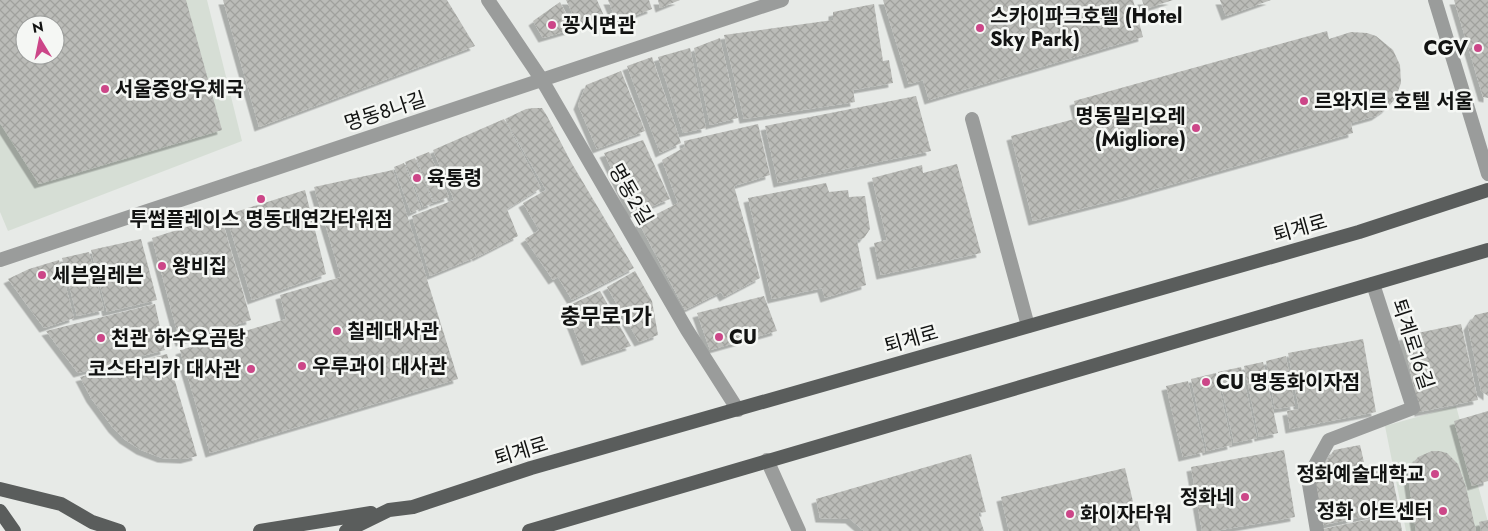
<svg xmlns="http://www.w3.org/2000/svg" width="1488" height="531" font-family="Jost,'Noto Sans KR',sans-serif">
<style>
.built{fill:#d6ded5;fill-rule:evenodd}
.building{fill:url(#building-cross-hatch);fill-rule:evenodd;filter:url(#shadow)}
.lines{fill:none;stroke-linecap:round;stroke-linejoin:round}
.service{stroke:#9a9c9b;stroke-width:14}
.minor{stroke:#9a9c9b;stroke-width:14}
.primary{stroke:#5a5d5c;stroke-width:14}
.poi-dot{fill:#cc4688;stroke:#f5f7f4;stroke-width:2}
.labels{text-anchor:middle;stroke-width:5;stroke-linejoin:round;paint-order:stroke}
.poi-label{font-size:20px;font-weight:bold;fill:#121312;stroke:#f5f7f4;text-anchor:start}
.street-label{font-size:20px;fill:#121312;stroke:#f5f7f4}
.quarter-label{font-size:22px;font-weight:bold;fill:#121312;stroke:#f5f7f4}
</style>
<defs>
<pattern id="building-cross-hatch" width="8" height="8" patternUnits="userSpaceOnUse" patternTransform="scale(1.25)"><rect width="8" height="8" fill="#bbbcb8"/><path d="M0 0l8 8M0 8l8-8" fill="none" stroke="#a0a19d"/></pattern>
<filter id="shadow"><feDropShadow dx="-4.5" dy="4.5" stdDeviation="0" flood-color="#0004"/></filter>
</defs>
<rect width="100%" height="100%" fill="#e7eae7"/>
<path class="built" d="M0 0H207L242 141 8 231 0 212ZM25 25H55V55H25Z
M1456 406 1488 522V531H1406L1385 426Z"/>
<path class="building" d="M0 0H186L222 130 39 184 0 123ZM25 25H55V55H25Z
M223 0H447L475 46 259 127Z
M566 0H597L605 18 580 29Z
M608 0H649L652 9 617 22Z
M658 0H680L660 8Z
M883 0H1133L1143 37 929 100 923 80 909 84Z
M1142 0H1173L1145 9Z
M1220 0H1271L1226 16Z
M1454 0H1488V98L1483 97Z
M560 2 574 29 543 38 533 21Z
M874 4 883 61 889 60 893 83 853 90 855 102 744 119 724 35 833 20V12Z
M1327 31 1329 39 1351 32 1367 33 1376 36 1393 50 1400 65 1401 83 1395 99 1386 109 1376 116 1351 123 1353 133 1127 197 1033 221 1011 136 1078 118 1074 101Z
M720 38 738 118 710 125 694 48Z
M690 48 706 128 683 133 658 57Z
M652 57 681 143 660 153 627 66Z
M621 71 645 131 597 149 578 105 586 85Z
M916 96 931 151 778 183 765 126Z
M534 108H542L547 116 571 162 634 268 572 300 558 277 553 280 525 239 539 230 523 203 546 190 505 119 526 109Z
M504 119 541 188 507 209 518 236 477 257 468 235 476 257 430 276 412 216 454 200 433 150Z
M758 124 770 175 734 186 760 278 724 297 721 292 685 310 639 223 678 203 662 160 685 147 684 141Z
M643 140 670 199 633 214 604 153Z
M429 152 449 197 434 202 416 157Z
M415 158 433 203 423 207 405 162Z
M404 163 421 208 411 213 394 167Z
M957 164 981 253 881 275 874 243 887 240 872 178 922 165 923 173Z
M393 170 458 379 210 453 180 350 286 319 280 295 341 277 314 187Z
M826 183 829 192 848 190 849 197 865 196 870 229 864 238 857 240 866 285 825 298 822 288 772 299 748 198Z
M305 190 326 274 252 300 226 215Z
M221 216 251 320 180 342 152 238Z
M141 239 157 300 107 312 91 250Z
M89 252 104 310 77 316 62 258Z
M59 260 74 318 44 328 8 279 29 269Z
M635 271 652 301 658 335 639 342 607 287Z
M600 291 631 346 586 361 565 307Z
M764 296 777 331 710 350 697 313Z
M155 304 165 350 78 373 46 331Z
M1488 312V396L1481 391 1468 326 1475 315Z
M1461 324 1478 400 1419 412 1403 336Z
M1363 339 1376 412 1290 429 1287 411 1299 409 1288 353Z
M167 354 197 456 185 459 162 458 141 450 124 439 113 428 91 398 80 377Z
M1286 356 1295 406 1275 409 1266 361Z
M1263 362 1278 433 1259 437 1244 366Z
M1241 367 1257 438 1234 443 1218 372Z
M1216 373 1232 445 1207 451 1191 379Z
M1188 381 1205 452 1183 457 1166 386Z
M1488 411V481L1472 486 1454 421Z
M1360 445 1366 471 1390 466 1399 509 1324 525 1314 480 1334 450Z
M1284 450 1295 517 1215 531H1202L1191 467Z
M1432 451H1439L1447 453 1458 464 1466 487 1476 531H1416L1408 477 1409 468 1418 457Z
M971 454 986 512 978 513 984 531H864L850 519 820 518 816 499Z
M1125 468 1140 531H1009L1001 497Z
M1399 513 1402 531H1323V529Z
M1488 520V531H1481L1479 522Z"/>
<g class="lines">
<path class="service" d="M972 119 1028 326"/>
<path class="minor" d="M488 0 542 80 687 330 738 410
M1435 0 1488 174
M0 260 782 0
M767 460 799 531
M1317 531 1308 478 1329 440 1413 408 1373 284"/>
<path class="primary" d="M0 489 61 504 92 522 119 531
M0 511 14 531
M260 531 371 513
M346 531 389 510 413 507 531 468 1359 232 1488 190
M529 531 1488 250"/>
</g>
<g class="poi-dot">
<circle cx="552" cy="25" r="5"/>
<circle cx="980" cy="28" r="5"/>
<circle cx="1478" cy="48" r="5"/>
<circle cx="105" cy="89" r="5"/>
<circle cx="1304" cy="101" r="5"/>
<circle cx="1196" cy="128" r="5"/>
<circle cx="417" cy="178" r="5"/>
<circle cx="261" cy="199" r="5"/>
<circle cx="162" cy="266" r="5"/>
<circle cx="42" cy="275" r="5"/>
<circle cx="337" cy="331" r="5"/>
<circle cx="719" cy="337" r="5"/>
<circle cx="101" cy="338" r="5"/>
<circle cx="302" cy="366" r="5"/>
<circle cx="251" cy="369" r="5"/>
<circle cx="1206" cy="382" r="5"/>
<circle cx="1435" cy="474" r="5"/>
<circle cx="1245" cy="497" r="5"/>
<circle cx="1443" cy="511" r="5"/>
<circle cx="1070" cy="514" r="5"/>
</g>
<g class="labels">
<g class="poi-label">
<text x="990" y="23">스카이파크호텔 (Hotel<tspan x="990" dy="23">Sky Park)</tspan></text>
<text x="562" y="32">꽁시면관</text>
<text x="1468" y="55" text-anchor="end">CGV</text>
<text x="115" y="96">서울중앙우체국</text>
<text x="1314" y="108">르와지르 호텔 서울</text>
<text x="1186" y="123" text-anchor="end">명동밀리오레<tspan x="1186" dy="23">(Migliore)</tspan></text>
<text x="427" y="185">육통령</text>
<text x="261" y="226" text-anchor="middle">투썸플레이스 명동대연각타워점</text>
<text x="172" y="273">왕비집</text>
<text x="52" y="282">세븐일레븐</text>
<text x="347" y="338">칠레대사관</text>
<text x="729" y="344">CU</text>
<text x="111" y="345">천관 하수오곰탕</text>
<text x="312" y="373">우루과이 대사관</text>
<text x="241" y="376" text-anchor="end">코스타리카 대사관</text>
<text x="1216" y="389">CU 명동화이자점</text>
<text x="1425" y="481" text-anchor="end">정화예술대학교</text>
<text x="1235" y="504" text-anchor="end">정화네</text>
<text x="1433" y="518" text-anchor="end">정화 아트센터</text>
<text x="1080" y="521">화이자타워</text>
</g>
<g class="street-label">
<text transform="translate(385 111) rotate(-18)" y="7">명동8나길</text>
<text transform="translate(631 194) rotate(60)" y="7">명동2길</text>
<text transform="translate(1300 228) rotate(-16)" y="7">퇴계로</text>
<text transform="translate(911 339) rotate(-16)" y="7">퇴계로</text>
<text transform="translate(1413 344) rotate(72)" y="7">퇴계로16길</text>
<text transform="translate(521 451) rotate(-17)" y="7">퇴계로</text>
</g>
<g class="quarter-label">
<text x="606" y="324">충무로1가</text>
</g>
</g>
<g transform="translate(40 40) rotate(350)"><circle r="24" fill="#f5f7f4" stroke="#9a9c9a"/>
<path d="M0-4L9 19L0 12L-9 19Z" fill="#cc4688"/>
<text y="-8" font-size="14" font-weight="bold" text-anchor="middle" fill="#121312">N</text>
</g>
</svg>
